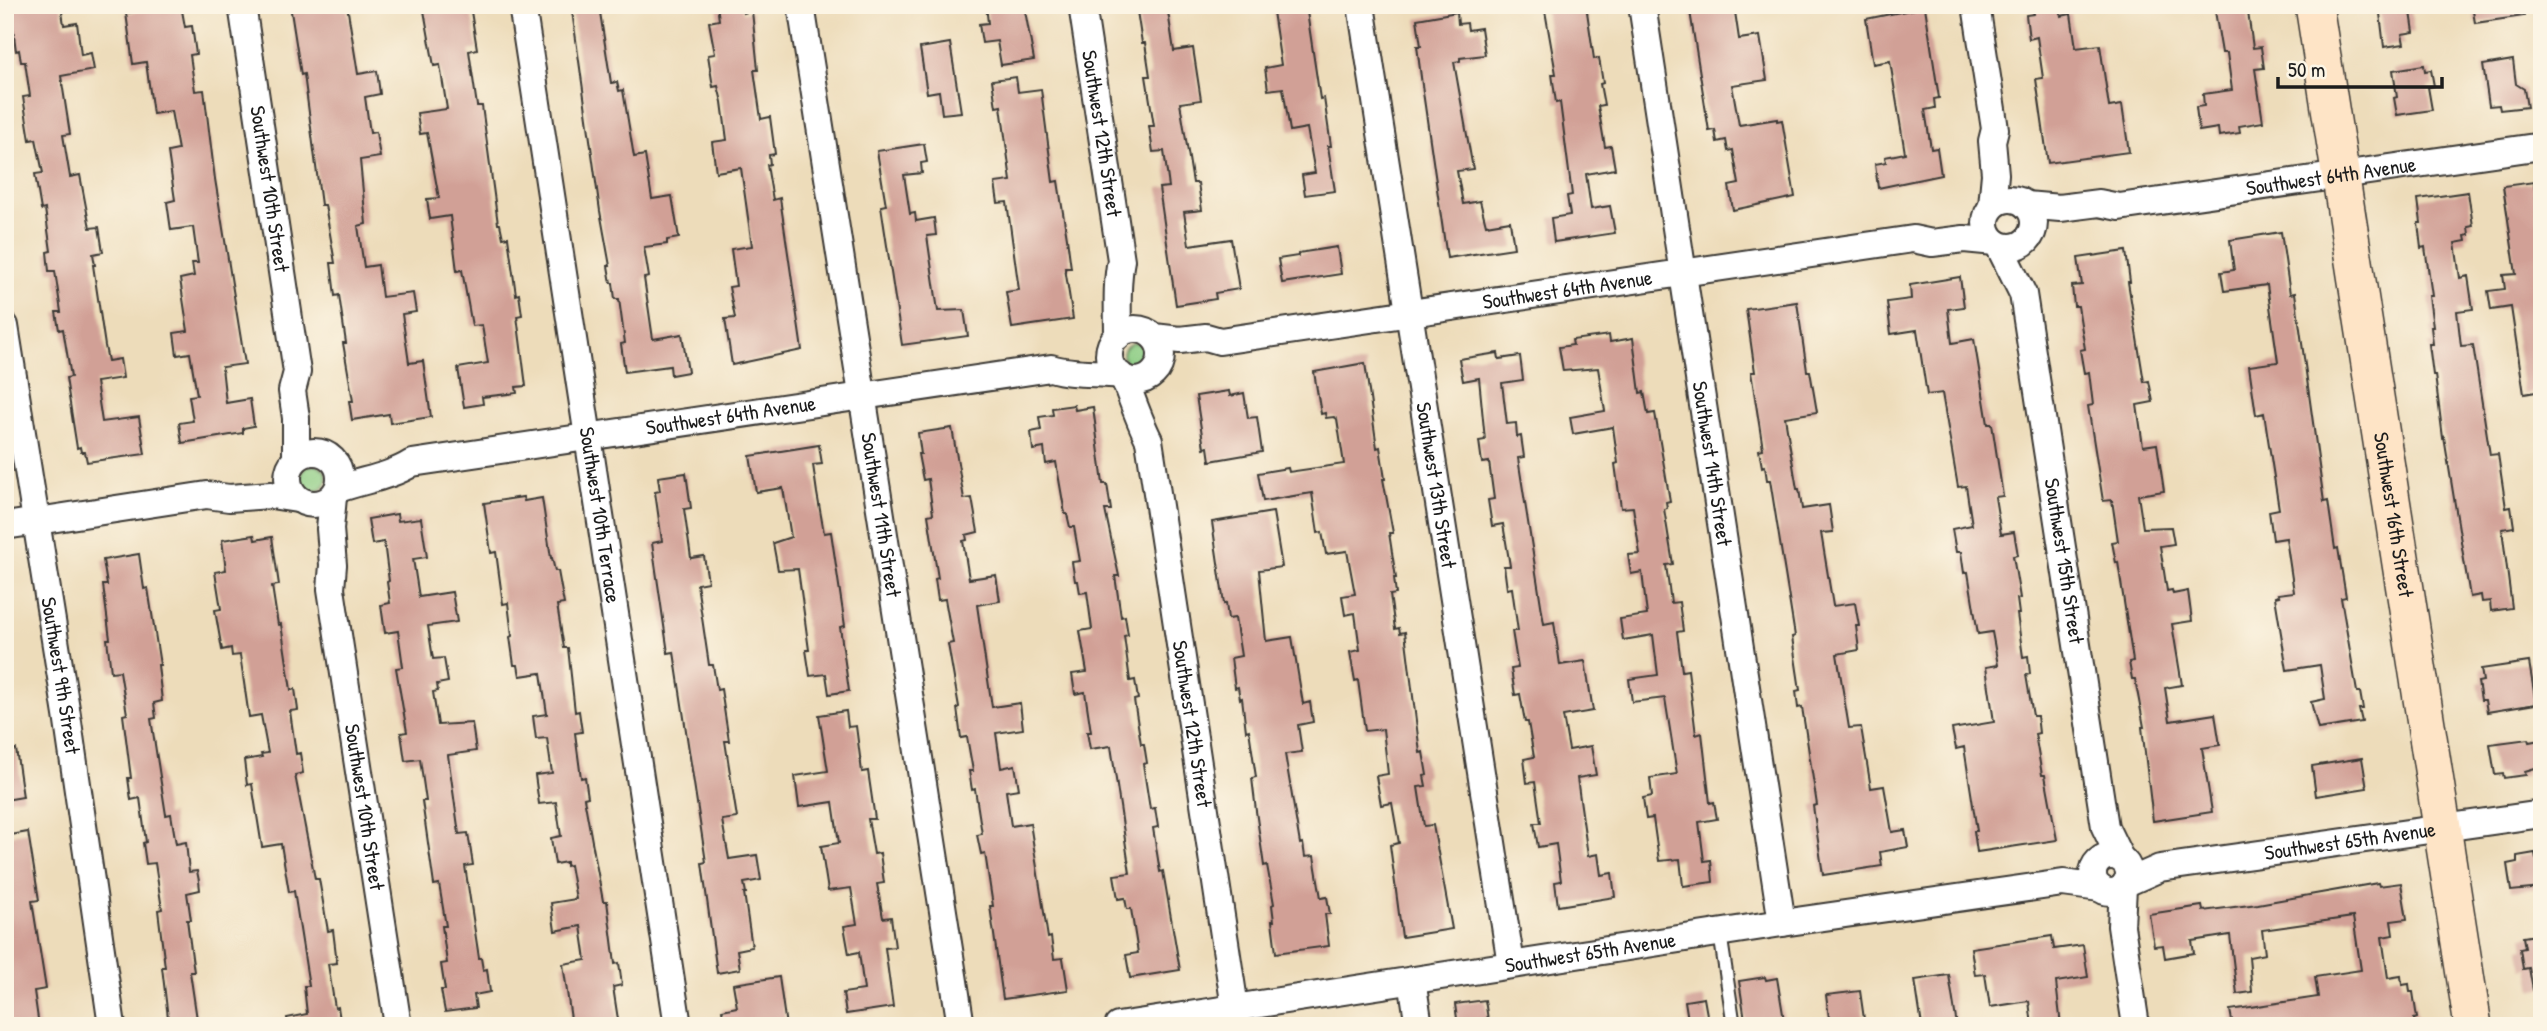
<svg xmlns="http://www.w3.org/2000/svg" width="2547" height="1031" font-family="'Patrick Hand',sans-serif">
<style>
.green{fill:#8dcd85;stroke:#547450;stroke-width:2}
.building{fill:#d1a096}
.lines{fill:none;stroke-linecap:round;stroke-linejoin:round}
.lane-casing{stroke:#3b3934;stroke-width:16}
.street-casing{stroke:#3b3934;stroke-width:30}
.secondary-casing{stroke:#3b3934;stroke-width:40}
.lane{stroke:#fff;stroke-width:12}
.street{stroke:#fff;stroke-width:26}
.secondary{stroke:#fee4c6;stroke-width:37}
.labels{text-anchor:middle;stroke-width:6;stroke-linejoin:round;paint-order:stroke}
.street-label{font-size:21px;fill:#1c1c1c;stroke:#fcf5e5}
</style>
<rect width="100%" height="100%" fill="#fcf5e5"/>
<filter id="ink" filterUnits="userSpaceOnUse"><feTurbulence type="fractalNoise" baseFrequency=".0143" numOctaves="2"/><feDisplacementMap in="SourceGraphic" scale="14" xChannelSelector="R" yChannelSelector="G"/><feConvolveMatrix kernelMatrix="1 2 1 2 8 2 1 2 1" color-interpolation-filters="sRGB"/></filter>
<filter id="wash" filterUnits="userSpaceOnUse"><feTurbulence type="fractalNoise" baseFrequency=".00686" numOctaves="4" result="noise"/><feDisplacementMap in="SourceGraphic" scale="28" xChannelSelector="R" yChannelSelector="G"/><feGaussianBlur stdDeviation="1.57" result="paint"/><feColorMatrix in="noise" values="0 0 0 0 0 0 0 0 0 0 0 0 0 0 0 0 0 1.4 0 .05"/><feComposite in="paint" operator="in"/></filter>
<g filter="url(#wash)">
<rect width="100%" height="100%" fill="#eddcba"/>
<path class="green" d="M1123 355a12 12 0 1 1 24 0a12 12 0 1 1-24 0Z
M301 478a13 13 0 1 1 26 0a13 13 0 1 1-26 0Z"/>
<g id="blocks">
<path class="building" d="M10 5H61L64 25 77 23 81 55 91 53 94 70 61 76 70 134 63 135 70 177 80 175 90 228 99 227 103 252 93 254 95 265H93L105 346 108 361 120 359 123 378 96 382 102 422 139 417 145 454 87 462 85 452H81L80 447 77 448 66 378 71 377 63 329 59 330 56 312H61L55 271H49L47 252 51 251 45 209 41 210 35 174 43 173 36 139 30 140 23 97 30 96 25 62H21L19 50 16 51Z
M181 5 185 27 192 26 196 54 190 55 195 91 204 90 215 179 245 364 222 367 226 403 250 399 254 426 243 428V433L182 443 179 423 193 421 189 396 197 395 190 353 177 355 174 333 188 331 180 279 194 276 192 263H198L193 227 171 230 167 202 175 200 168 152 178 150 171 111 153 114 146 62 133 64 126 13Z
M290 5H347L358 74 377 71 380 94 365 97 370 133 376 132 380 157 360 160 366 224 358 226 364 267 378 265 382 297 413 293 416 312 402 314 409 363 423 361 431 417 390 423 389 414 352 420 349 401H353L343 343H346L339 295 335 296 331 263H335L325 205H321L304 74 301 75Z
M423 5H470L477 49 469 51 477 106H482L498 224H500L503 238 508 237 516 295 519 294 522 315 517 316 526 386 516 387 517 393 482 397 483 404 464 407 458 368 488 363 482 325 472 326 462 270 457 271 450 216 430 219 427 199 439 198 427 133 420 134 417 113 447 109 440 65 434 66Z
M717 5H741L743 13 752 11 758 70H754L761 119 770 117 775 154 769 155 770 164 767 165 773 200 780 198 802 350 732 365 725 319 735 318 729 287 736 286 731 249 752 246 741 168 716 172 712 142 727 140 722 102 718 86 713 87 708 55 715 54 709 22 719 20Z
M986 5H1024L1034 60 1001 65 997 41 982 43 979 24 988 23Z
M1136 5H1167L1174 51 1193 48 1201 100 1180 103 1193 183H1198L1202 210 1184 212 1189 245 1231 239 1239 289 1215 293 1216 299 1176 305 1159 188 1169 187 1164 151 1153 152 1149 126H1154L1146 76H1150L1145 43H1142Z
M1272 5H1306L1320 99 1324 98 1331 146H1328L1335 191 1305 195 1302 175 1315 173 1307 128 1290 131 1283 88 1268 90 1265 68 1281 65Z
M1544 5H1586L1594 59 1599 58 1603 83 1600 84 1604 105 1598 106 1605 147 1611 146 1615 169 1586 174 1591 209 1610 206 1615 233 1554 242 1551 218 1570 215 1567 196 1572 195 1560 102 1556 103 1552 74H1556Z
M1689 5H1734L1739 39 1760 36 1767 80 1732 85 1739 125 1777 119V121L1782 120 1795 197 1733 210 1729 186 1739 184 1733 150 1728 151 1726 140 1717 142 1715 130 1709 131Z
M2032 5H2059L2061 16 2071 14 2076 48 2100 45 2109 107 2122 105 2129 152 2048 163 2036 79 2043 78 2037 37 2029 39 2026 15 2034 14Z
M2214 5H2247L2253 48 2261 47 2264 68 2255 69 2263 122 2239 126 2240 133 2219 136 2218 128 2199 131 2196 107 2204 106 2203 94 2232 90 2227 53H2222Z
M2379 5H2410L2414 32 2402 34 2404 44 2384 47Z
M2472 5H2523L2524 16 2475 23Z
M599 6 611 83 617 82 619 91 623 90 634 157 645 155 652 199 672 196 679 238 667 240V244L644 247 649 277 644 278 653 339 682 334 688 372 671 375 670 366 625 372 621 344 625 343 619 299H615L613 283H611L608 266H610L600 211 572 11Z
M1925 7 1939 98 1934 99 1935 108 1925 110 1931 149 1937 148 1941 175 1878 188 1875 164 1886 162 1885 157 1905 153 1890 61 1873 64 1866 19Z
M1457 12 1458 24 1467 23 1468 30 1481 28 1485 55 1460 58V61L1454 62 1473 169 1457 171 1463 204 1480 201 1486 225 1510 221 1514 248 1447 258 1422 85 1417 46H1421L1417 19Z
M950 43 961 112 942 114 939 91 927 93 920 48Z
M2513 60 2516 84 2524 89 2527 107 2500 110 2499 105 2489 106 2483 65Z
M2424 65 2425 71 2431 70 2434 86 2428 87 2432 110 2397 115 2394 98 2397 97 2393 70Z
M1016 77 1018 92 1041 89 1053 182 1058 181 1067 238 1071 268H1065L1073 319 1012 328 1006 292 1019 290 1007 202 998 203 995 183 1011 181 1001 106 996 107 992 80Z
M924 144 927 162 921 163 922 173 904 175 910 214 915 213 916 221 934 218 936 235 927 236 938 311 964 310 968 336 902 345 881 206 886 205 877 151Z
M2534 182 2542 250V391L2524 394 2511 307 2491 310 2488 291 2505 289 2503 275 2516 274 2503 186Z
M2468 192 2473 226 2468 227 2469 235 2465 236 2466 241 2455 243 2460 278 2468 276 2473 309 2457 311 2461 346 2473 345 2490 455 2498 454 2506 508 2511 507 2514 527 2502 529 2512 608 2491 611 2490 601 2482 602 2481 595 2470 597 2444 437 2443 438 2435 375H2433L2429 344H2433L2431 327H2433L2429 296H2432L2425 247 2421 248 2418 223H2421L2418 199Z
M2281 232 2290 294 2295 293 2324 502 2328 501 2335 549 2338 548 2346 597 2341 598 2357 692H2360L2363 709H2359L2362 722 2318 729 2311 702 2325 699 2320 665 2287 670 2275 597 2279 596 2278 594 2294 592 2286 538 2273 540 2269 511 2279 509 2264 413 2256 415 2249 366 2278 362 2267 285 2224 291 2221 272 2234 270 2230 240Z
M1337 247 1341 274 1282 283 1278 259 1298 256V253Z
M2126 251 2130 282H2128L2144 382 2149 381 2153 402 2137 405 2143 446 2157 444 2164 491 2138 495 2143 528 2171 527 2174 544 2160 546 2167 591 2172 590 2173 594 2188 591 2192 621 2172 624 2182 685 2165 688 2170 721 2215 714 2220 745 2202 748 2212 812 2153 821 2142 727H2144L2135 679H2132L2129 662 2133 661 2118 562 2116 563 2112 542 2118 541 2112 500 2103 501 2088 406 2093 405 2089 372 2084 373 2080 350 2085 349 2078 306H2074L2072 286 2082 285 2078 258Z
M1960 277 1964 307 1948 309 1952 343 1974 339 1988 424H1992L2003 496 1995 497 2001 534 2014 532 2018 555 2013 556 2020 598 2017 599 2019 614H2017L2023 657 2028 656 2030 674 2026 675 2033 716H2037L2038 724 2039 733 2035 734 2042 775H2045L2057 840 1977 852 1974 831H1977L1964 747 1956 749 1952 729 1994 722 1986 667 1998 665 1992 632 1978 634 1968 572 1964 573 1961 552H1956L1952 529 1972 525 1966 486 1958 487 1942 393 1927 395 1917 330 1891 334 1887 302 1911 299 1910 285Z
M1797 302 1807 371H1810L1817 412 1785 417 1797 489H1799L1802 509 1829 505 1833 532 1821 533 1833 606 1855 603 1859 626H1856L1859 650 1837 654 1849 728 1861 727 1871 788 1884 786 1892 832 1905 830 1908 847 1880 852 1882 866 1823 875 1813 806 1817 805 1802 707 1798 708 1796 691 1800 690 1792 637 1795 636 1770 480H1767L1765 466 1762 467 1759 450 1763 449 1751 372H1755L1746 309Z
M1609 335 1610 342 1633 338 1640 393 1644 392 1648 414 1655 413 1670 501 1666 502 1667 508 1664 509 1673 564 1666 565 1671 603 1679 602 1683 631 1677 632 1682 671 1688 670 1696 735 1702 733 1710 803 1714 802 1717 819 1699 822 1704 861 1711 860 1713 882 1683 886 1680 859 1659 861 1653 818 1646 819 1643 798 1652 796 1650 778 1677 774 1665 698 1632 702 1629 679 1658 675 1653 635 1623 640 1620 619 1647 615 1642 572 1631 574 1628 555 1640 554 1633 507 1621 508 1615 464 1618 463 1613 427 1573 434 1570 417 1605 411 1598 368 1563 371 1559 347 1573 345 1572 340Z
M1498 353 1499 359 1520 356 1523 380 1502 383 1507 424 1516 423 1517 437 1521 436 1524 457 1518 458 1544 624 1554 622 1560 665 1585 661 1593 711 1563 716 1569 750 1591 746 1596 775 1577 778 1588 856 1598 854 1601 875 1612 873 1615 897 1558 906 1555 882 1561 881 1556 844 1538 847 1534 823H1541L1535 782 1527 783 1524 759 1534 757 1528 722H1525L1520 694 1515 695 1511 669 1518 668 1512 631H1518L1512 588 1507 589 1504 566H1510L1503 524 1492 526 1488 500 1494 499 1489 462 1482 463 1479 441 1485 440 1479 378 1463 381 1459 359Z
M1365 363 1377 448 1380 447 1385 479H1383L1393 533H1389L1396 578H1394L1396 594 1390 595 1395 629 1399 628 1400 633 1405 632 1420 753 1423 752 1427 775 1424 776 1426 786 1418 787 1424 826 1433 825 1452 929 1402 937 1390 845 1399 843 1392 803 1381 805 1376 776 1388 774 1383 729 1365 731 1358 680 1355 681 1350 652 1360 650 1355 613 1345 615 1342 596 1355 594 1347 551 1326 554 1322 532 1318 533 1312 493 1263 501 1258 473 1288 468 1289 472 1344 464 1337 419 1334 417 1326 418 1325 413 1321 414 1314 372Z
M1229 391 1230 396 1244 393 1248 418 1257 417 1262 452 1210 461 1208 447 1204 448 1196 396Z
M1074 405 1075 410 1093 407 1103 484H1107L1111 510H1105L1119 576H1115L1121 617 1125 616 1128 635 1124 636 1130 681 1135 680 1138 699 1134 700 1141 744H1144L1147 763 1143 764 1150 809 1155 808 1158 827 1153 828 1160 872 1163 871 1180 970 1130 978 1126 955 1138 953 1131 909H1127L1125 898 1118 899 1114 875 1130 873 1111 746 1090 749 1087 732H1091L1085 692 1075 694 1072 674 1087 672 1080 631 1092 629 1087 592 1080 593 1078 581H1075L1072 562 1080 561 1074 527H1070L1067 514H1065L1056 462 1046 464 1044 448 1033 450 1031 432 1041 430 1039 417 1053 415 1052 408Z
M952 428 964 499 972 498 978 532 966 535 967 540 963 541 969 579 996 575 1000 601 977 605 992 707 1020 703 1023 729 996 733 1001 768 1015 765 1019 789 1006 791 1011 826 1030 823 1048 938 1051 937 1054 959 1063 958 1068 990 1003 999 990 906H993L985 853 981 854 977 835 982 834 975 789 972 790 969 771H973L967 737 961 738 957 708 959 707 948 644 953 643 945 599 938 600 935 579 938 578 928 515 933 514 928 479 923 480 918 454H921L918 433Z
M819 445 822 464 813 465 817 493 824 533 831 532 845 626 840 627 849 691 829 694 826 674 810 676 806 650H809L798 569 778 570 773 543 791 537 783 488 756 492 750 456Z
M686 473 691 508 684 509 691 558 704 556 708 582 697 584 709 665H713L717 690 721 689 729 741H725L737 818 722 820 729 859 757 855 761 880 744 883 746 893H744L752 947 737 950 740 969 717 973 702 863 706 862 674 652 668 653 652 543 662 541 655 492 660 491 658 477Z
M523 497 524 501 542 498 551 558H552L555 571H558L564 604 557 605 564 648H568L575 712 579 711 582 732 575 733 581 778 585 777 588 797 584 798 603 901H607L615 964 619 963 622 985 613 987 619 1026H572L563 964 586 960 581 926 555 931 551 903 576 899 570 865 566 866V862L555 864 551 838 561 836 556 802 539 804 535 775 552 773 547 738 536 739 533 716 547 714 541 673 520 676 518 665H514L510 637 512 636 508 603 503 604 496 552 491 553 484 503Z
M1273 512 1282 567 1259 570 1266 641 1292 637 1303 704 1310 702 1313 722 1298 725 1302 752 1285 754 1300 844 1303 843 1305 857 1314 856 1321 898 1327 897 1330 914H1325L1329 946 1276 953 1272 921H1274L1272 905 1274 904 1267 865 1264 866 1256 811 1252 778 1256 777 1249 730 1246 731 1242 698 1240 699 1238 687 1235 688 1231 658 1241 656 1235 618 1228 619 1226 603 1224 604 1212 522Z
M397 514 398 521 421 518 427 557 413 559 419 597 452 592 457 622 428 626 433 659 444 658 448 682 437 684 438 691 433 692 438 725 472 723 476 751 448 755 459 834 468 833 473 865 465 866 479 958H481L483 970 487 969 490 992 474 995 476 1008 445 1012 441 990H445L441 964 447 963 442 926H446L439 884 434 885 422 801H426L420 759 405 761 401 733 407 732 396 668 403 667 398 631 385 633 381 605 390 603 387 582 389 581 384 542 372 544 368 519Z
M254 535 255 540 272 537 279 585 272 586 278 625 281 624 291 690 295 689 298 710 290 711 296 754 300 753 303 773 295 775 315 879H319L328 931 333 930 337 963 328 964 335 1008 338 1007 341 1026H288L287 1018 307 1014 304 986H309L294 891 289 892 281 844 262 847 252 784 247 785 244 760 262 757 261 754 268 753 261 715 249 717 240 655 232 656 231 648 222 650 215 610 221 609 215 572 226 570 222 540Z
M139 554 144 589 148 588 160 665H158L162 701 154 703 156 718 151 719 166 815 171 814 176 844 186 842 189 872 197 871 199 881 200 890 187 893 191 920H187L194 972H190L198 1026H169L162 967H165L158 910 162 909 155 863 146 864 143 843 146 842 140 798 131 800 128 778H131L123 715 127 714 120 671 111 672 107 639H110L103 585H107L103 560Z
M2529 662 2536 704 2487 712 2485 700H2481L2478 682 2483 681 2481 669Z
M846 711 848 727 856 726 862 772 868 771 875 819H868L874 854 880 853 884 883 877 884 883 918 891 917 895 947 885 948 893 1007 846 1014 843 993 864 990 859 952 849 954 844 926 857 924 851 888 828 891 821 846 839 843 833 802 799 807 795 776 828 771 819 715Z
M2528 739 2529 742 2540 740 2542 766 2525 771 2526 775 2504 778 2503 774 2495 775 2490 744Z
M16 749 23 797 5 800V750Z
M2362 758 2367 788 2316 796 2312 766Z
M28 832 39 900 32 901 46 989 34 991 39 1026H5V836Z
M2535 853 2536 858 2542 857V888L2511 891 2507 864 2517 862V856Z
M2378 883 2379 886 2401 883 2407 919 2391 921 2393 935 2382 937 2388 978 2401 976 2402 985 2409 984 2410 992H2413L2417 1018 2414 1019 2415 1026H2233L2230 1010 2318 997 2315 977 2361 970 2353 917 2262 930 2265 954 2249 957 2252 992 2237 994 2230 935 2192 941 2194 953 2165 958 2163 945 2154 946 2149 914 2202 906 2203 911 2258 904Z
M2542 934V989L2533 990 2529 968 2523 969 2520 949 2525 948 2523 937Z
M2052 936 2054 949 2083 945 2088 977 2056 982 2061 1026H2032L2029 1001 1990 1007 1985 974 1975 975 1971 948Z
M1949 975 1957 1026H1922L1915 980Z
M779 977 786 1026H725L722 1010 737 1007 733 984Z
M1765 977 1766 980 1777 978 1785 1026H1746L1739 981Z
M1860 991 1865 1026H1830L1826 995Z
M1704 998 1709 1026H1689L1685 1001Z
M1485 1000 1489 1026H1458L1455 1004Z"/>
</g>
</g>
<g filter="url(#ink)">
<use href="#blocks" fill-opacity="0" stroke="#3b3934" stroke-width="2"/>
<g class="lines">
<g class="lane-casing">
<path id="lane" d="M1720 933 1734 1026"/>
</g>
<g class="street-casing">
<g id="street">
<path id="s1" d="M242 5 297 372 292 391 296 418V458"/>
<path id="s2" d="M522 5 678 1026"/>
<path id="s3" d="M801 5 961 1026"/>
<path id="s4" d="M1082 5 1121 260C1116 285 1118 311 1118 336"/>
<path id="s5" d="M1361 5 1511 964"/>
<path id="s6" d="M1642 5 1782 923"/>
<path d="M1976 5 1995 129 1992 141 1995 174 1992 206"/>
<circle cx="2010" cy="223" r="24"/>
<path id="s7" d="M2026 205 2060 208 2099 203 2119 207 2542 146"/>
<path id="s8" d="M1998 244 2023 294 2105 827 2120 858"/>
<path id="s9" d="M5 326 67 715 112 1026"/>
<circle cx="1135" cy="355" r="26"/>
<path id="s10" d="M1154 337 1180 340 1206 337 1220 341 1913 239 1932 243 1964 239 1995 242"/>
<path id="s11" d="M1124 378C1132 399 1139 420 1149 440L1235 1008"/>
<circle cx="314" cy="478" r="26"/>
<path id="s12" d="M338 489C363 480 390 477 412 463L1051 368C1073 375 1097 372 1120 375"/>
<path id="s13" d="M333 497 330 529 333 565 331 589 398 1026"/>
<path d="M5 526 207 495 229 498 271 495 297 499"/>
<circle cx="2111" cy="874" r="18"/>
<path id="s14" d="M2126 883 2160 868 2542 814"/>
<path d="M2123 887 2121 926 2136 1026"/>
<path d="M1412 980 1419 1026"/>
<path id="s15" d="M1118 1026 1782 923 2063 883 2100 888"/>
</g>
</g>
<g class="secondary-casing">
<g id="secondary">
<path id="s16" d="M2314 5 2473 1026"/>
</g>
</g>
<use href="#lane" class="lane"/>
<use href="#street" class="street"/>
<use href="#secondary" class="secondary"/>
</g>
</g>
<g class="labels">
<g class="street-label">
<text dy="7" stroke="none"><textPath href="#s4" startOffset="130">Southwest 12th Street</textPath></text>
<text dy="7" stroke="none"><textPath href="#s7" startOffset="308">Southwest 64th Avenue</textPath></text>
<text dy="7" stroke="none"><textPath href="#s1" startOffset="186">Southwest 10th Street</textPath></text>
<text dy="7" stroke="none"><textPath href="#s10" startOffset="418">Southwest 64th Avenue</textPath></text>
<text dy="7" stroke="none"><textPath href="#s12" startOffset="401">Southwest 64th Avenue</textPath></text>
<text dy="7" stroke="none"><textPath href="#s6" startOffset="464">Southwest 14th Street</textPath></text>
<text dy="7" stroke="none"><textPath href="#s5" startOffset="486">Southwest 13th Street</textPath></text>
<text dy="7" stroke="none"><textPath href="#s2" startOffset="516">Southwest 10th Terrace</textPath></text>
<text dy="7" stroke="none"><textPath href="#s3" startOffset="516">Southwest 11th Street</textPath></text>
<text dy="7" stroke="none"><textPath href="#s16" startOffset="516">Southwest 16th Street</textPath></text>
<text dy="7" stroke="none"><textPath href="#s8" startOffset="326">Southwest 15th Street</textPath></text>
<text dy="7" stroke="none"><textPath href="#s9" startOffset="354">Southwest 9th Street</textPath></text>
<text dy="7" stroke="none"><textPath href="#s11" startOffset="354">Southwest 12th Street</textPath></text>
<text dy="7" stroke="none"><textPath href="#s13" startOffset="313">Southwest 10th Street</textPath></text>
<text dy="7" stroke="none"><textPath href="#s14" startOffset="229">Southwest 65th Avenue</textPath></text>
<text dy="7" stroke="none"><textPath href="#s15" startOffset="478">Southwest 65th Avenue</textPath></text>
</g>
</g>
<rect width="2547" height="1031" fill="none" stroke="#fcf5e5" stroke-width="28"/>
<path d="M2278 77v10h164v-10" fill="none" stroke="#1c1c1c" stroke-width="3.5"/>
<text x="2288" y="77" font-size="21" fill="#1c1c1c" stroke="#fcf5e5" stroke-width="5" paint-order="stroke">50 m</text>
</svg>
